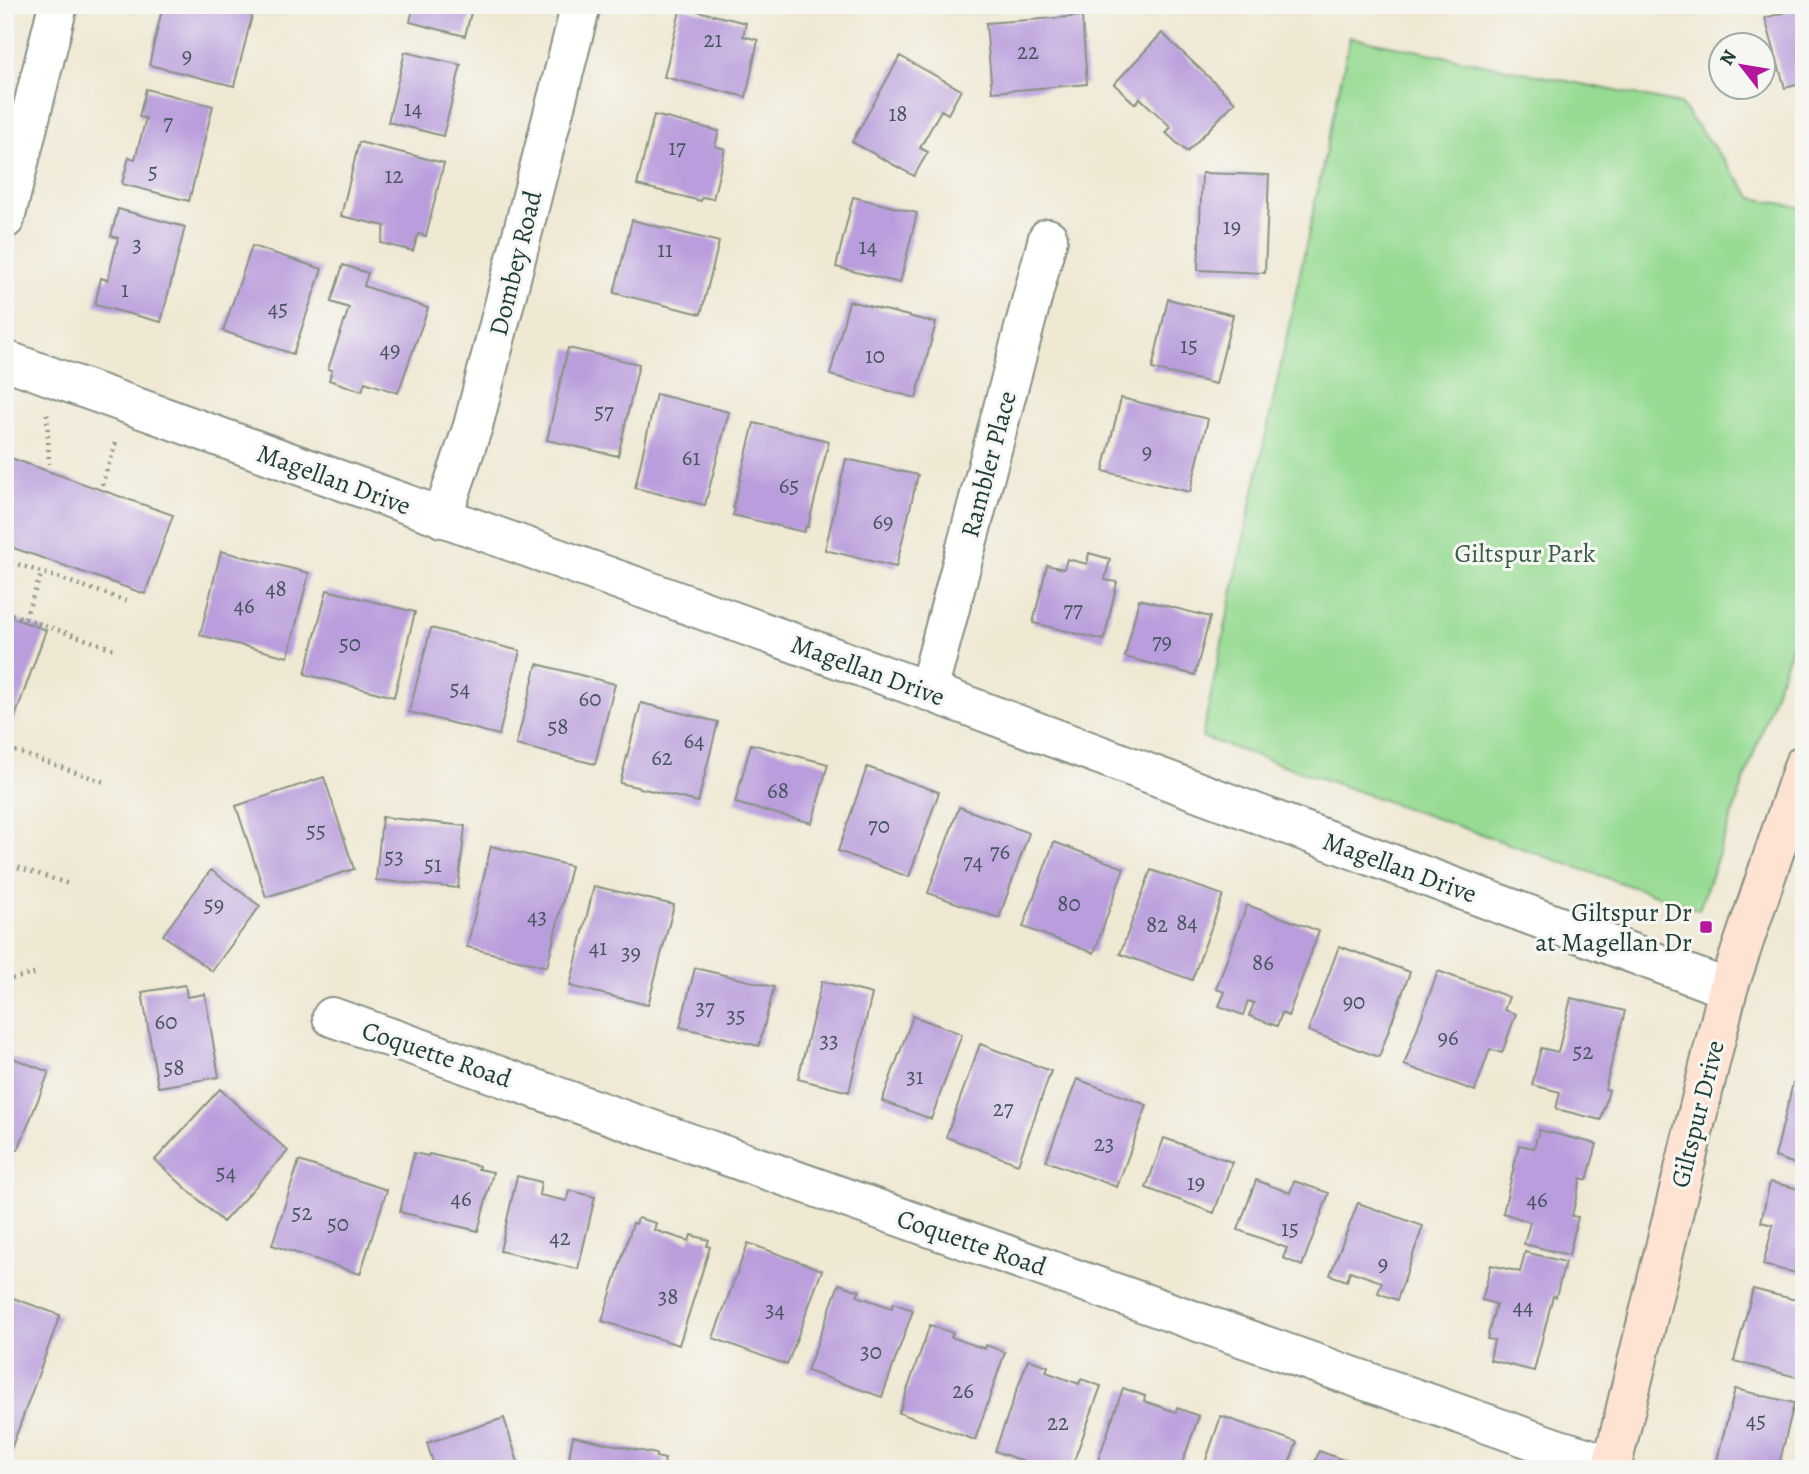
<svg xmlns="http://www.w3.org/2000/svg" width="1809" height="1474" font-family="Alegreya,serif">
<style>
.green{fill:#97db93;stroke:#5b8c64;stroke-width:2}
.building{fill:#b99ddc}
.lines{fill:none;stroke-linecap:round;stroke-linejoin:round}
.street-casing{stroke:#879284;stroke-width:42}
.secondary-casing{stroke:#879284;stroke-width:42}
.path{stroke:#879284;stroke-width:4.5;stroke-dasharray:2 5;stroke-linecap:butt}
.street{stroke:#fff;stroke-width:38}
.secondary{stroke:#fee3d2;stroke-width:38}
.poi-dot{fill:#b5179e;stroke:#f6f6f2;stroke-width:2.5}
.labels{text-anchor:middle;stroke-width:6;stroke-linejoin:round;paint-order:stroke}
.number-label{font-size:23px;fill:#46555e}
.street-label{font-size:26px;fill:#1f3d34;stroke:#f6f6f2}
.park-label{font-size:26px;fill:#375d47;stroke:#f6f6f2}
.poi-label{font-size:26px;fill:#1f3d34;stroke:#f6f6f2;text-anchor:end}
</style>
<rect width="100%" height="100%" fill="#f6f6f2"/>
<filter id="ink" filterUnits="userSpaceOnUse"><feTurbulence type="fractalNoise" baseFrequency=".0143" numOctaves="2"/><feDisplacementMap in="SourceGraphic" scale="14" xChannelSelector="R" yChannelSelector="G"/><feConvolveMatrix kernelMatrix="1 2 1 2 8 2 1 2 1" color-interpolation-filters="sRGB"/></filter>
<filter id="wash" filterUnits="userSpaceOnUse"><feTurbulence type="fractalNoise" baseFrequency=".00686" numOctaves="4" result="noise"/><feDisplacementMap in="SourceGraphic" scale="28" xChannelSelector="R" yChannelSelector="G"/><feGaussianBlur stdDeviation="1.57" result="paint"/><feColorMatrix in="noise" values="0 0 0 0 0 0 0 0 0 0 0 0 0 0 0 0 0 1.4 0 .05"/><feComposite in="paint" operator="in"/></filter>
<g filter="url(#wash)">
<rect width="100%" height="100%" fill="#efe8d3"/>
<path class="green" d="M1350 37 1680 104 1753 198 1804 208V610L1699 910 1202 737Z"/>
<g id="blocks">
<path class="building" d="M163 5H224L253 12 234 86 149 65Z
M414 5H473L465 36 410 22Z
M681 7 746 23 743 36 758 40 746 97 664 77Z
M1804 7V83L1785 88 1765 18Z
M1082 16 1087 84 992 92 986 23Z
M1162 33 1235 102 1187 152 1166 133 1171 127 1140 98 1135 104 1114 84Z
M405 52 461 65 443 136 388 122Z
M900 56 961 90 948 114 941 110 920 148 928 152 914 176 852 142Z
M146 89 213 106 189 201 122 184 129 157 135 159 146 118 139 117Z
M654 115 719 131 715 146 725 149 713 199 702 197 701 201 637 185Z
M359 142 444 163 426 236 418 234 413 251 381 243 385 226 341 216Z
M1202 173 1269 175 1265 273 1198 270Z
M853 197 917 213 900 283 836 267Z
M118 209 185 227 161 322 95 305 101 278 108 280 118 238 111 236Z
M632 220 719 242 701 314 614 293Z
M252 246 322 269 293 354 223 331Z
M343 265 368 273 364 286 428 308 398 393 365 382 362 391 329 380 332 370 328 369 349 308 331 302Z
M1168 299 1233 315 1216 384 1152 369Z
M849 301 936 323 916 398 830 375Z
M568 348 639 364 618 456 547 440Z
M656 394 729 412 705 505 635 488Z
M1121 398 1208 419 1190 492 1103 471Z
M754 423 829 441 808 527 806 526 804 532 733 515 735 509 733 508Z
M5 456 173 515 145 594 5 545Z
M846 459 918 475 896 567 825 550Z
M221 551 309 573 288 657 200 635Z
M1089 553 1110 559 1105 580 1117 582 1104 640 1033 623 1047 565 1064 569 1067 559 1087 564Z
M327 590 415 612 394 697 305 674Z
M1139 599 1210 617 1195 675 1125 657Z
M5 615 46 630 6 742H5Z
M431 628 520 651 499 735 409 712Z
M537 664 615 684 595 764 516 745Z
M641 703 718 722 698 802 620 783Z
M751 744 828 764 812 823 735 803Z
M867 767 939 792 909 877 838 851Z
M324 777 354 869 266 897 236 806Z
M959 807 1029 833 999 918 928 893Z
M382 817 465 826 458 888 376 880Z
M1054 842 1124 868 1094 953 1023 927Z
M491 846 571 866 547 967 467 947Z
M211 870 260 906 212 971 163 935Z
M1151 870 1223 895 1192 980 1120 954Z
M594 886 674 905 648 1005 570 986Z
M1247 905 1319 931 1288 1016 1282 1013 1277 1026 1249 1016 1254 1003 1248 1001 1243 1015 1219 1006 1225 992 1216 989Z
M1339 946 1410 972 1379 1057 1308 1031Z
M695 968 774 987 759 1046 680 1027Z
M1438 971 1509 997 1504 1010 1516 1014 1502 1053 1490 1049 1475 1091 1404 1065Z
M822 981 872 994 849 1092 798 1079Z
M185 985 187 997 205 994 219 1077 158 1087 142 992Z
M1571 998 1625 1011 1605 1089 1609 1090 1601 1120 1556 1109 1560 1092 1532 1085 1541 1048 1558 1052Z
M913 1016 962 1034 931 1119 882 1101Z
M980 1044 1051 1071 1018 1164 946 1137Z
M5 1055 49 1072 18 1150 5 1145Z
M1077 1079 1147 1105 1117 1187 1046 1161Z
M1793 1083 1804 1085V1167L1775 1157Z
M220 1089 288 1151 223 1222 155 1160Z
M1539 1130 1597 1144 1587 1180 1581 1178 1572 1216 1578 1217 1569 1255 1524 1244 1530 1222 1503 1213 1519 1145 1534 1148Z
M1164 1138 1232 1162 1214 1213 1146 1188Z
M414 1153 428 1156 429 1154 479 1166 478 1169 493 1172 478 1231 400 1212Z
M299 1161 387 1190 360 1274 272 1245Z
M517 1176 541 1182 539 1195 567 1201 569 1190 595 1197 578 1269 500 1251Z
M1256 1180 1290 1193 1294 1181 1329 1193 1302 1266 1283 1258 1287 1248 1238 1230Z
M1770 1182 1804 1190V1275L1763 1265 1773 1225 1761 1222Z
M1358 1203 1423 1226 1397 1300 1378 1293 1382 1282 1350 1271 1347 1281 1330 1275Z
M638 1218 656 1223 654 1230 689 1241 691 1235 709 1240 707 1246 710 1247 679 1345 602 1321 633 1223 636 1224Z
M748 1243 822 1270 787 1365 713 1338Z
M1525 1252 1565 1262 1556 1297 1553 1296 1534 1371 1490 1360 1494 1340 1487 1339 1496 1304 1482 1300 1491 1265 1520 1272Z
M839 1284 860 1291 857 1296 892 1308 893 1303 913 1310 882 1397 807 1371Z
M1753 1289 1804 1302V1379L1734 1361Z
M5 1295 60 1315 6 1463H5Z
M930 1325 953 1333 951 1337 985 1349 986 1345 1005 1352 975 1440 899 1413Z
M1028 1359 1048 1366 1046 1372 1079 1384 1081 1379 1101 1386 1071 1469H1044L995 1451Z
M1123 1388 1145 1396 1144 1401 1176 1412 1177 1408 1199 1416 1180 1469H1095Z
M1735 1389 1794 1403 1778 1469 1715 1468Z
M1221 1416 1297 1442 1287 1469H1203Z
M504 1418 520 1469H435L427 1443Z
M573 1436 656 1454V1457L665 1459 663 1469H567Z
M1319 1451 1365 1468V1469H1309L1312 1461 1315 1462Z"/>
</g>
</g>
<g filter="url(#ink)">
<use href="#blocks" fill-opacity="0" stroke="#879284" stroke-width="2"/>
<g class="lines">
<g class="street-casing">
<path id="street" d="M5 219 58 5
M5 360 928 691 1728 989
M442 518 473 426 581 5
M928 691 1048 238
M332 1017 1556 1448 1612 1465"/>
</g>
<g class="secondary-casing">
<path id="secondary" d="M1611 1469 1728 989 1804 764"/>
</g>
<path class="path" d="M47 414 49 464
M102 485 117 439
M5 560 130 602
M5 612 114 649
M25 618 42 572
M15 751 104 782
M5 863 69 884
M5 980 39 973"/>
<use href="#street" class="street"/>
<use href="#secondary" class="secondary"/>
</g>
</g>
<rect class="poi-dot" x="1699" y="920" width="14" height="14" rx="3.5"/>
<g class="labels">
<g class="number-label">
<text x="713" y="47">21</text>
<text x="1028" y="59">22</text>
<text x="187" y="63">9</text>
<text x="413" y="116">14</text>
<text x="898" y="121">18</text>
<text x="168" y="130">7</text>
<text x="677" y="155">17</text>
<text x="153" y="179">5</text>
<text x="394" y="183">12</text>
<text x="1232" y="234">19</text>
<text x="137" y="252">3</text>
<text x="868" y="254">14</text>
<text x="665" y="257">11</text>
<text x="125" y="297">1</text>
<text x="278" y="316">45</text>
<text x="1189" y="353">15</text>
<text x="390" y="357">49</text>
<text x="875" y="363">10</text>
<text x="604" y="419">57</text>
<text x="1147" y="459">9</text>
<text x="691" y="465">61</text>
<text x="789" y="493">65</text>
<text x="883" y="529">69</text>
<text x="276" y="596">48</text>
<text x="244" y="613">46</text>
<text x="1073" y="617">77</text>
<text x="1162" y="649">79</text>
<text x="350" y="651">50</text>
<text x="460" y="696">54</text>
<text x="590" y="706">60</text>
<text x="558" y="734">58</text>
<text x="694" y="748">64</text>
<text x="662" y="765">62</text>
<text x="778" y="798">68</text>
<text x="879" y="833">70</text>
<text x="316" y="838">55</text>
<text x="1000" y="859">76</text>
<text x="394" y="864">53</text>
<text x="973" y="869">74</text>
<text x="433" y="872">51</text>
<text x="1069" y="911">80</text>
<text x="214" y="912">59</text>
<text x="537" y="924">43</text>
<text x="1187" y="930">84</text>
<text x="1157" y="932">82</text>
<text x="598" y="955">41</text>
<text x="631" y="960">39</text>
<text x="1263" y="970">86</text>
<text x="1354" y="1009">90</text>
<text x="705" y="1015">37</text>
<text x="736" y="1023">35</text>
<text x="166" y="1029">60</text>
<text x="1448" y="1045">96</text>
<text x="829" y="1048">33</text>
<text x="1583" y="1059">52</text>
<text x="174" y="1075">58</text>
<text x="915" y="1084">31</text>
<text x="1003" y="1116">27</text>
<text x="1104" y="1151">23</text>
<text x="226" y="1180">54</text>
<text x="1196" y="1190">19</text>
<text x="461" y="1206">46</text>
<text x="1537" y="1207">46</text>
<text x="302" y="1220">52</text>
<text x="338" y="1231">50</text>
<text x="1290" y="1236">15</text>
<text x="560" y="1245">42</text>
<text x="1383" y="1271">9</text>
<text x="668" y="1304">38</text>
<text x="1523" y="1314">44</text>
<text x="775" y="1317">34</text>
<text x="871" y="1359">30</text>
<text x="963" y="1398">26</text>
<text x="1756" y="1428">45</text>
<text x="1058" y="1430">22</text>
</g>
<g class="street-label">
<text transform="translate(515 263) rotate(-76)" y="9">Dombey Road</text>
<text transform="translate(988 464) rotate(-75)" y="9">Rambler Place</text>
<text transform="translate(334 479) rotate(20)" y="9">Magellan Drive</text>
<text transform="translate(868 670) rotate(20)" y="9">Magellan Drive</text>
<text transform="translate(1400 867) rotate(20)" y="9">Magellan Drive</text>
<text transform="translate(437 1054) rotate(19)" y="9">Coquette Road</text>
<text transform="translate(1697 1114) rotate(-76)" y="9">Giltspur Drive</text>
<text transform="translate(972 1242) rotate(19)" y="9">Coquette Road</text>
</g>
<g class="park-label">
<text x="1525" y="562">Giltspur Park</text>
</g>
<g class="poi-label">
<text x="1692" y="921">Giltspur Dr<tspan x="1692" dy="30">at Magellan Dr</tspan></text>
</g>
</g>
<rect width="1809" height="1474" fill="none" stroke="#f6f6f2" stroke-width="28"/>
<g transform="translate(1742 66) rotate(301)"><circle r="33" fill="#f6f6f2" stroke="#a0aca6" stroke-width="2"/>
<path d="M0-5L12 26L0 18L-12 26Z" fill="#b5179e"/>
<text y="-10" font-size="19" font-weight="bold" text-anchor="middle" fill="#1f3d34">N</text>
</g>
</svg>
